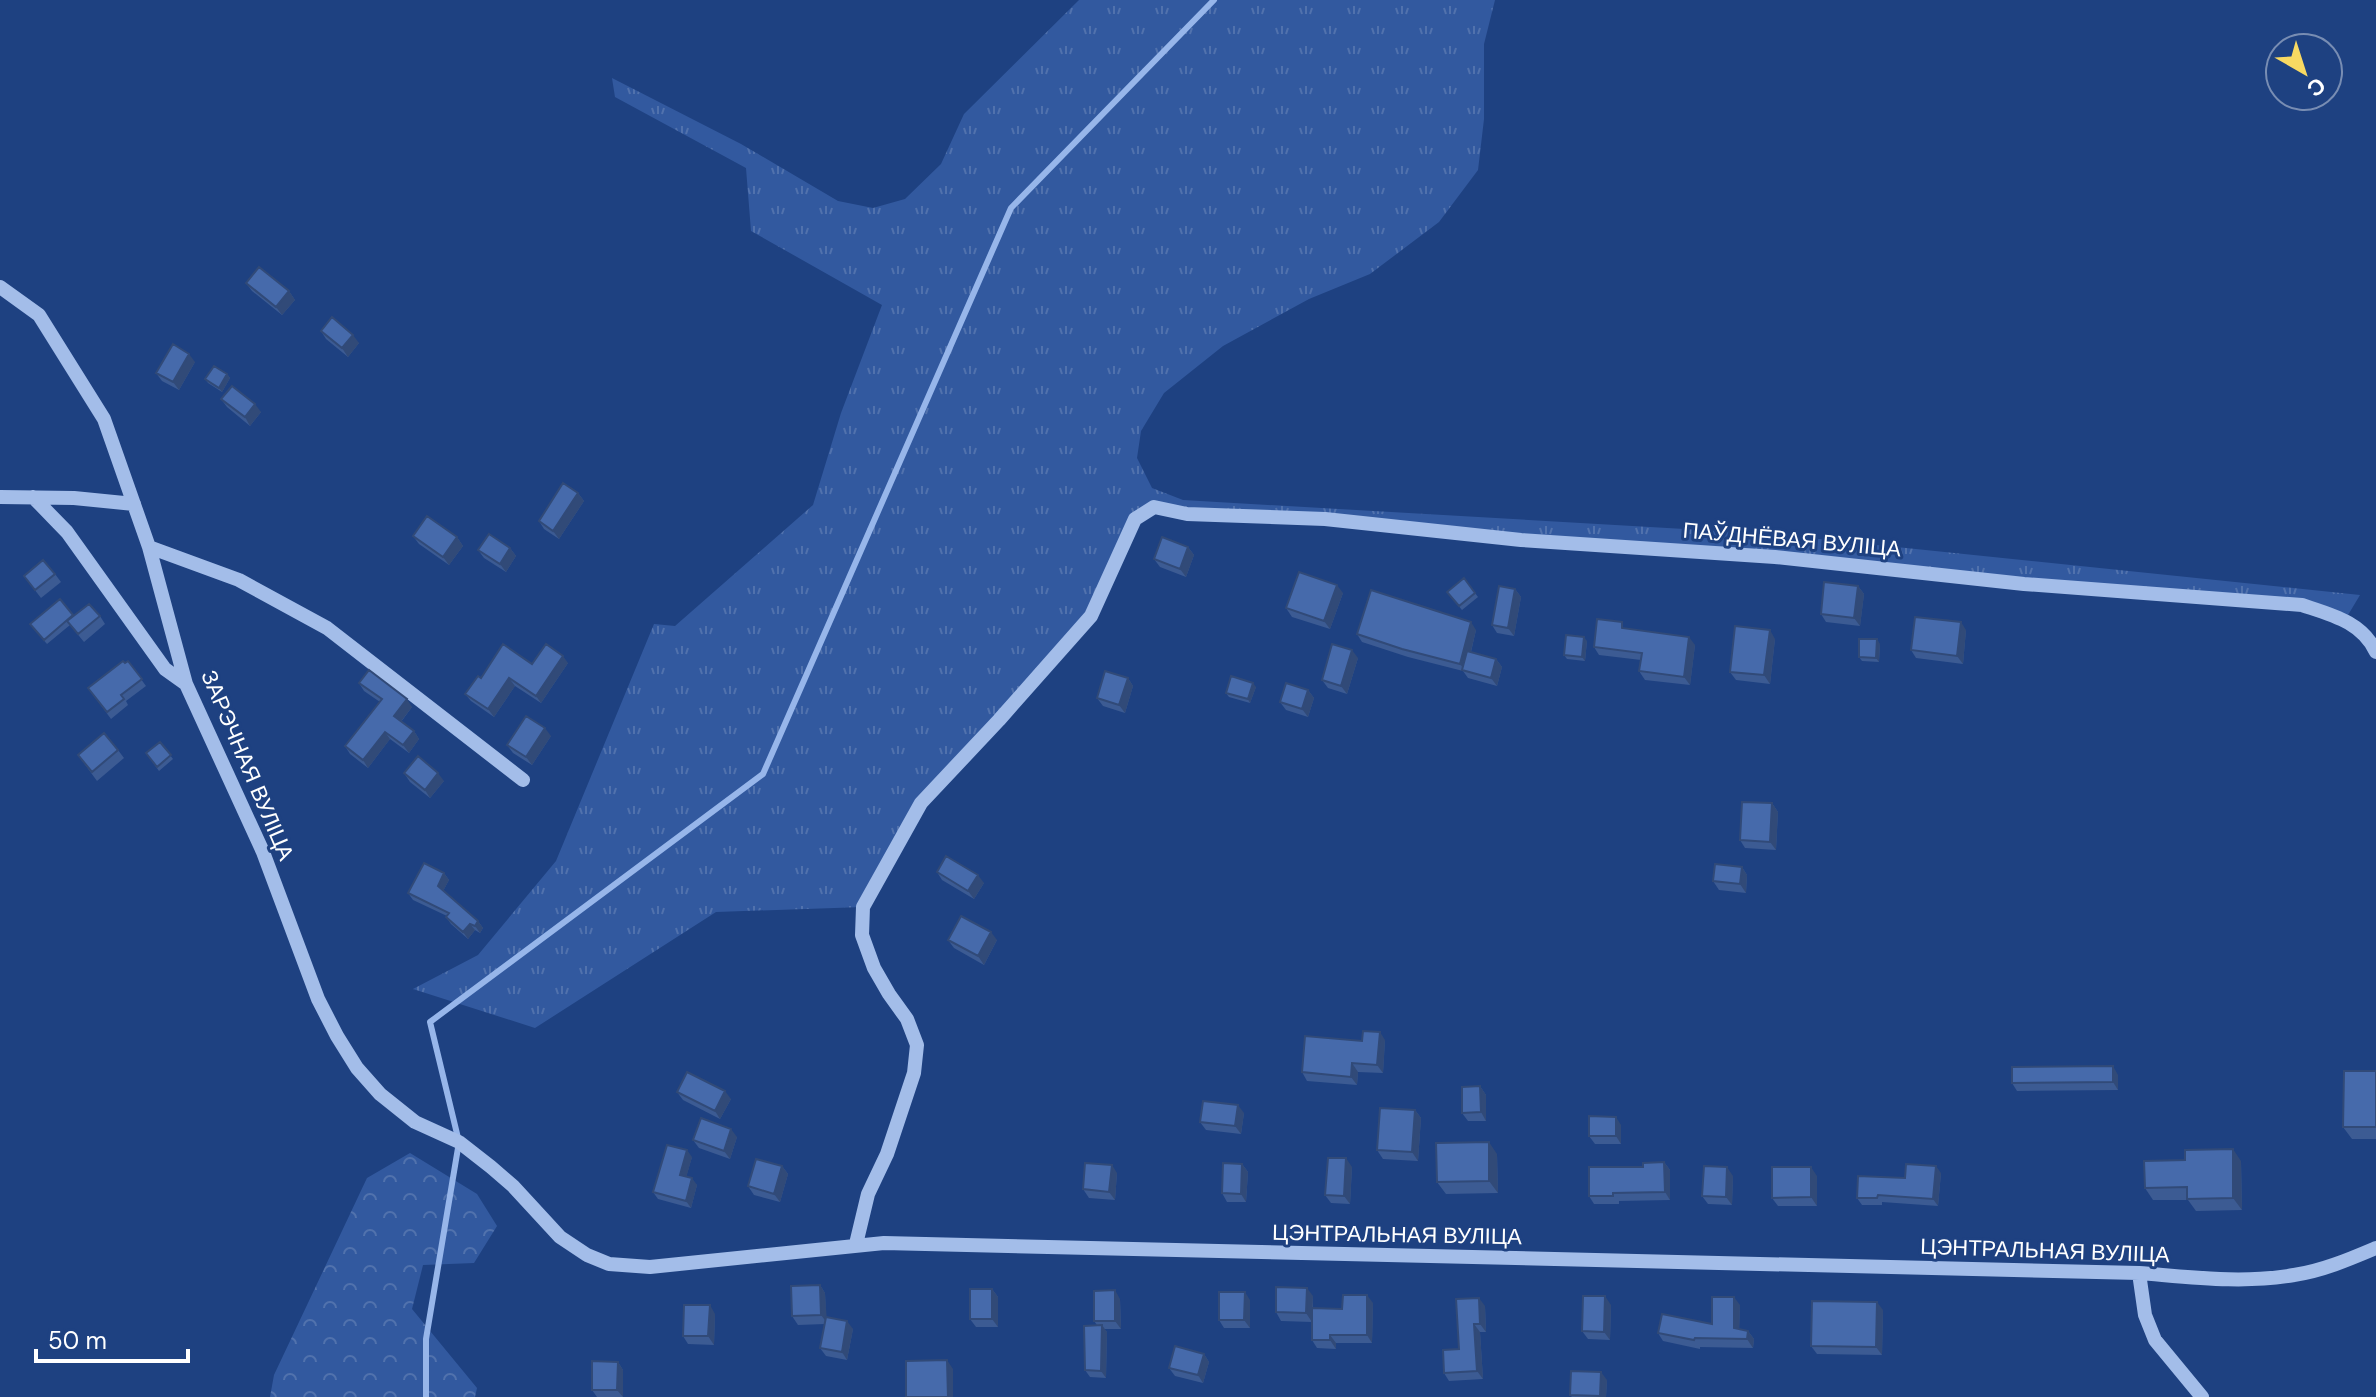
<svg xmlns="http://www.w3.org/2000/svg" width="2376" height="1397" font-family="'DM Sans',sans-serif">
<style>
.grass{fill:url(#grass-tufts)}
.forest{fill:url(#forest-crowns)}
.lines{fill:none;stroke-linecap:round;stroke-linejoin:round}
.stream{stroke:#97b6ea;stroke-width:6}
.minor{stroke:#a3bde9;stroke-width:14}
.wall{fill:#3c5b93}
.shaded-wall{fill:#314a78}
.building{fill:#466aab;stroke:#314a78;stroke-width:2}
.labels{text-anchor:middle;stroke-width:6;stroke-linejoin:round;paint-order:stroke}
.street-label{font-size:22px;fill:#fff;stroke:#1e4181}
</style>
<defs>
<pattern id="grass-tufts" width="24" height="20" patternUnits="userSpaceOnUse" patternTransform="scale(2)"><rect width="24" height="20" fill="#32599f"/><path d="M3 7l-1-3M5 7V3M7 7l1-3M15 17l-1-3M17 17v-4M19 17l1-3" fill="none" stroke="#5172ad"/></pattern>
<pattern id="forest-crowns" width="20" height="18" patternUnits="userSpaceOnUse" patternTransform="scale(2)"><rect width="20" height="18" fill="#32599f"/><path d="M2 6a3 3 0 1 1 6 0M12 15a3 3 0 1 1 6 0" fill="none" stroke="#5172ad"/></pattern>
</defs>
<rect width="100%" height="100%" fill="#1e4181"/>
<path class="grass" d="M1079 0H1495L1484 44V119L1478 170 1439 222 1370 274 1309 299 1223 346 1164 393 1141 431 1137 458 1152 488 1183 500 1771 534 2360 595 2345 620 2302 605 1154 507 1134 519 1091 616 921 803 863 907 716 912 535 1028 413 989 478 955 556 861 654 624 675 626 813 505 841 413 882 305 751 231 746 168 615 97 612 78 741 144 838 201 873 208 905 199 941 164 964 114Z"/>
<path class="forest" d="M410 1153 477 1194 497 1226 474 1263 423 1265 412 1309 477 1388 475 1397H270L274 1375 367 1178Z"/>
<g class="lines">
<path class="stream" d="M426 1397V1339L459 1142 430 1022 763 774 1011 208 1214 0"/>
<path class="minor" d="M0 287 39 315 104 419 149 547 186 684 263 852 318 999 337 1036 357 1068 380 1094 415 1122 459 1142 491 1167 513 1186 560 1237 587 1255 609 1264 650 1267 884 1243 2139 1273C2190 1277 2243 1284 2294 1275 2322 1271 2350 1259 2376 1248
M0 497 74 498 134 504
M33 497 67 532 165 669 186 684
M149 547 239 580 327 628 523 780
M856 1244 868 1194 887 1154 914 1073 917 1045 907 1019 889 994 874 968 862 935 863 907 921 803 999 720 1091 616 1135 519 1154 507 1187 514 1325 519 1521 540 1775 557 2024 584 2302 605C2332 615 2362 622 2376 652
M2139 1273 2145 1315 2155 1340 2202 1397"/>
</g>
<path class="wall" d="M246 283 289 291 295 300 282 315 252 291Z
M321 331 359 343 348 357 326 339Z
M195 362 179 390 162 381 156 373Z
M227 374 230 378 222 392 208 383 205 379Z
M221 399 261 412 250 426 227 407Z
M578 493 584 501 559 539 544 529 539 521Z
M413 536 457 537 463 546 449 565 419 544Z
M1188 547 1194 555 1186 577 1160 567 1154 559Z
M510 548 516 556 506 572 484 558 478 550Z
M55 574 61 582 41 598 24 576Z
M1464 578 1478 597 1462 610 1447 592Z
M1858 586 1864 594 1860 626 1826 622 1821 614Z
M1515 589 1521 597 1514 636 1497 633 1492 625Z
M1343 593 1330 629 1292 617 1286 608Z
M60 599 74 616H100L105 624 84 642 70 625 47 644 33 628Z
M1627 629 1695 645 1690 685 1645 680 1639 671 1641 660 1599 655 1594 647Z
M1476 630 1471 652 1496 659 1502 667 1497 686 1468 678 1463 671 1408 657 1362 642 1357 634Z
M1966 630 1963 664 1916 658 1911 650Z
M1775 639 1770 684 1736 680 1730 672Z
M1587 641 1585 661 1567 659 1564 655Z
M1880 644 1879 662 1862 661 1859 657Z
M1358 658 1347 694 1328 688 1322 680Z
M128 661 146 686 126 701 128 705 111 719 88 688Z
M568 663 541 703 515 686 494 717 471 701 465 694 481 678 532 664Z
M1128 678 1133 686 1125 713 1103 706 1097 698Z
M359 683 412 707 401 722 414 731 419 739 409 753 390 739 368 768 350 754 345 746 380 702 364 691Z
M1256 687 1250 703 1229 697 1226 693Z
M1308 690 1314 698 1308 717 1286 710 1280 702Z
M551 736 532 765 513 753 507 745Z
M160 742 173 759 159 771 146 753Z
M118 750 124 758 97 781 78 755Z
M404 773 444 781 430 798 410 782Z
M1772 803 1778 812 1776 850 1745 848 1740 840Z
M1742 867 1747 875 1746 893 1719 890 1713 881Z
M937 872 984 883 974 899 942 880Z
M444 873 449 880 443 891 478 921 483 928 480 933 475 930 468 939 451 924 446 917 447 916 413 900 408 893Z
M948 940H997L984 965 954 948Z
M1385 1040 1383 1073 1358 1072 1357 1085 1307 1081 1302 1072 1362 1041Z
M2376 1071V1139H2352L2343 1127Z
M2118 1075V1090L2017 1091 2012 1083Z
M1480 1086 1486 1095V1121H1468L1462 1113Z
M677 1092 731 1099 720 1119 683 1100Z
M1415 1110 1421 1118 1418 1161 1383 1159 1377 1150Z
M1244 1113 1241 1134 1206 1130 1200 1122Z
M1621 1125V1144H1595L1589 1136Z
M737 1137 730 1159 699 1148 693 1140Z
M1497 1154 1498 1193 1446 1194 1437 1182Z
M692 1157 686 1177 697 1185 691 1208 658 1199 653 1192Z
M2241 1161 2242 1210 2196 1211 2188 1200H2153L2145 1188Z
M1664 1162 1670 1170V1200L1619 1201V1204H1594L1589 1196 1643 1167Z
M1242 1164 1248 1172 1246 1202H1227L1222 1193Z
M782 1166 788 1174 780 1202 754 1195 748 1186Z
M1352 1167 1350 1204 1331 1203 1325 1195Z
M1117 1173 1115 1200 1089 1198 1083 1189Z
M1941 1173 1938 1206 1882 1202V1205H1862L1857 1198 1905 1178Z
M1733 1176 1732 1205 1708 1204 1702 1196Z
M1817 1176V1206H1778L1772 1198Z
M820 1285 825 1293 826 1317 853 1329 847 1360 826 1356 820 1348 825 1324 798 1325 792 1316Z
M992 1289 998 1297V1327H976L970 1319Z
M1313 1296V1308L1342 1309 1373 1303 1372 1343H1336V1349L1317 1348 1312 1340V1322L1281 1321 1276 1312Z
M1120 1299 1121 1329H1104L1107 1332 1106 1378 1090 1377 1085 1370 1097 1325 1094 1321Z
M1250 1300V1328H1224L1219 1320Z
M1611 1305 1610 1340 1588 1339 1582 1331Z
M1740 1305 1739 1330 1748 1331 1754 1339 1753 1348 1700 1347V1349L1663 1341 1658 1333 1712 1324Z
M1485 1306 1486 1332H1480L1483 1379 1449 1381 1444 1373Z
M1883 1310 1882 1355 1817 1354 1811 1346Z
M715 1314 714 1345 688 1344 683 1336Z
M1204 1354 1209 1362 1203 1383 1175 1376 1169 1368Z
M618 1362 623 1370V1397H597L592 1390Z
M1607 1380 1606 1397H1572L1570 1395Z"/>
<path class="shaded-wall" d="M289 291 295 300 282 315 276 307Z
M353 335 359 343 348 357 342 348Z
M189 354 195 362 179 390 173 382Z
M227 374 230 378 222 392 219 388Z
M255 404 261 412 250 426 245 417Z
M578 493 584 501 559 539 553 531Z
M457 537 463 546 449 565 443 557Z
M1188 547 1194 555 1186 577 1180 569Z
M510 548 516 556 506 572 500 564Z
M1337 585 1343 593 1330 629 1324 621Z
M1858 586 1864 594 1860 626 1854 618Z
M1515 589 1521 597 1514 636 1508 628Z
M1471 622 1476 630 1466 672 1460 664Z
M1961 622 1966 630 1963 664 1957 656Z
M1770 630 1775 639 1770 684 1764 675Z
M1584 637 1587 641 1585 661 1582 657Z
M1689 637 1695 645 1690 685 1684 677Z
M1877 639 1880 644 1879 662 1876 658Z
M1352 650 1358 658 1347 694 1341 686Z
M563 656 568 663 541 703 536 696Z
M1496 659 1502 667 1497 686 1491 678Z
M509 678 515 686 494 717 488 709Z
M1128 678 1133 686 1125 713 1119 705Z
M1253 683 1256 687 1250 703 1248 699Z
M1308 690 1314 698 1308 717 1302 709Z
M407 699 412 707 399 724 394 716Z
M545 728 551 736 532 765 526 757Z
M414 731 419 739 409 753 403 745Z
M385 732 390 739 368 768 363 760Z
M438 773 444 781 430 798 425 790Z
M1772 803 1778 812 1776 850 1770 842Z
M1742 867 1747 875 1746 893 1740 884Z
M444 873 449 880 442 893 438 886Z
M978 875 984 883 974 899 968 891Z
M478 921 483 928 480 933 475 926Z
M470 924 475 930 468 939 463 932Z
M991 932 997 940 984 965 978 956Z
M1380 1032 1385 1040 1383 1073 1377 1065Z
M1352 1063 1358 1072 1357 1085 1351 1077Z
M2113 1066 2118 1075V1090L2113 1082Z
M1480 1086 1486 1095V1121L1481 1112Z
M725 1091 731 1099 720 1119 715 1111Z
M1238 1105 1244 1113 1241 1134 1235 1126Z
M1415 1110 1421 1118 1418 1161 1412 1152Z
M1616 1117 1621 1125V1144L1616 1136Z
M731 1129 737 1137 730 1159 724 1151Z
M1489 1142 1497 1154 1498 1193 1489 1181Z
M2233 1149 2241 1161 2242 1210 2233 1198Z
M687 1150 692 1157 685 1182 680 1175Z
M1346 1158 1352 1167 1350 1204 1344 1196Z
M1664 1162 1670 1170V1200L1665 1192Z
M1242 1164 1248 1172 1246 1202 1241 1194Z
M1112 1165 1117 1173 1115 1200 1109 1192Z
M782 1166 788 1174 780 1202 774 1194Z
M1936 1166 1941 1173 1938 1206 1933 1199Z
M1727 1167 1733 1176 1732 1205 1726 1197Z
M1811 1167 1817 1176V1206L1811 1197Z
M692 1178 697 1185 691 1208 686 1201Z
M820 1285 825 1293 827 1323 821 1315Z
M1307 1288 1313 1296 1312 1322 1306 1313Z
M992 1289 998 1297V1327L992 1319Z
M1115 1290 1120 1299 1121 1329 1115 1321Z
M1245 1292 1250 1300V1328L1244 1320Z
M1367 1295 1373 1303 1372 1343 1367 1335Z
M1605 1296 1611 1305 1610 1340 1604 1332Z
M1734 1297 1740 1305 1739 1337 1734 1328Z
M1479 1298 1485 1306 1486 1332 1480 1324Z
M1877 1302 1883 1310 1882 1355 1876 1347Z
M710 1305 715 1314 714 1345 708 1336Z
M847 1321 853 1329 847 1360 842 1352Z
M1474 1324 1480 1332 1483 1379 1477 1371Z
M1102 1325 1107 1332 1106 1378 1101 1371Z
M1748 1331 1754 1339 1753 1348 1747 1339Z
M1330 1335 1336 1343V1349L1330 1340Z
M1204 1354 1209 1362 1203 1383 1198 1375Z
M947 1360 953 1369V1397H948Z
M618 1362 623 1370V1397L617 1390Z
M1601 1372 1607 1380 1606 1397H1601L1600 1396Z"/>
<path class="building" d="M259 267 289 291 276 307 246 283Z
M332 317 353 335 342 348 321 331Z
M173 344 189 354 173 382 156 373Z
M214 366 227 374 219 388 205 379Z
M232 386 255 404 245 417 221 399Z
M563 483 578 493 553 531 539 521Z
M427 516 457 537 443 557 413 536Z
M489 534 510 548 500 564 478 550Z
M1162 537 1188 547 1180 569 1154 559Z
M43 560 55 574 35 590 24 576Z
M1299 572 1337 585 1324 621 1286 608Z
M1464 578 1475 593 1459 606 1447 592Z
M1824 582 1858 586 1854 618 1821 614Z
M1499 586 1515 589 1508 628 1492 625Z
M1371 590 1471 622 1460 664 1402 649 1357 634Z
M60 599 73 615 44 640 30 624Z
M89 604 100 616 78 634 67 621Z
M1915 617 1961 622 1957 656 1911 650Z
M1597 619 1622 622V628L1689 637 1684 677 1639 671 1642 653 1594 647Z
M1735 626 1770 630 1764 675 1730 672Z
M1566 635 1584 637 1582 657 1564 655Z
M1859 639H1877L1876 658 1859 657Z
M503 644 532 664 546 644 563 656 536 696 509 678 488 709 465 694 478 676 481 678Z
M1332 644 1352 650 1341 686 1322 680Z
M1467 651 1496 659 1491 678 1462 670Z
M123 661 125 663 128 661 142 679 121 695 124 699 107 712 88 688Z
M369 670 407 699 394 716 414 731 403 745 385 732 363 760 345 746 382 699 359 683Z
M1105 671 1128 678 1119 705 1097 698Z
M1231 676 1253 683 1248 699 1226 693Z
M1286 683 1308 690 1302 709 1280 702Z
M526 716 545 728 526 757 507 745Z
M104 733 118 750 92 772 78 755Z
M160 742 171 755 157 767 146 753Z
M418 756 438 773 425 790 404 773Z
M1742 802 1772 803 1770 842 1740 840Z
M946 856 978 875 968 891 937 872Z
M424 863 444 873 438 886 478 921 475 926 470 924 463 932 446 917 449 913 408 893Z
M1715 864 1742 867 1740 884 1713 881Z
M961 916 991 932 978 956 948 940Z
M1363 1031 1380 1032 1377 1065 1352 1063 1351 1077 1302 1072 1305 1036 1362 1041Z
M2113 1066V1082L2012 1083V1067Z
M2344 1071H2376V1127H2343Z
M687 1072 725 1091 715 1111 677 1092Z
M1480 1086 1481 1112 1462 1113V1087Z
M1203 1101 1238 1105 1235 1126 1200 1122Z
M1380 1108 1415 1110 1412 1152 1377 1150Z
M1589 1116 1616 1117V1136H1589Z
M701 1118 731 1129 724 1151 693 1140Z
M1489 1142V1181L1437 1182 1436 1143Z
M667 1145 687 1150 680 1175 692 1178 686 1201 653 1192Z
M2233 1149V1198L2187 1199V1187L2145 1188 2144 1161 2185 1160V1150Z
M1328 1158H1346L1344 1196 1325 1195Z
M756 1159 782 1166 774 1194 748 1186Z
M1664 1162 1665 1192 1613 1193V1196H1589V1167H1643V1163Z
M1085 1163 1112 1165 1109 1192 1083 1189Z
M1223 1163 1242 1164 1241 1194 1222 1193Z
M1906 1164 1936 1166 1933 1199 1878 1195 1877 1198H1857L1858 1176 1905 1178Z
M1704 1166 1727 1167 1726 1197 1702 1196Z
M1772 1167H1811V1197L1772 1198Z
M820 1285 821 1315 792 1316 791 1286Z
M1276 1287 1307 1288 1306 1313 1276 1312Z
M970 1289H992V1319H970Z
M1115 1290V1321H1094V1291Z
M1219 1292H1245L1244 1320H1219Z
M1343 1295H1367V1335H1330V1340H1312V1308L1342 1309Z
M1583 1296H1605L1604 1332 1582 1331Z
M1712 1297H1734V1328L1748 1331 1747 1339 1695 1338 1694 1340 1658 1333 1662 1314 1712 1324Z
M1479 1298 1480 1324H1474L1477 1371 1444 1373 1443 1350 1459 1349 1456 1299Z
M1812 1301 1877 1302 1876 1347 1811 1346Z
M684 1305H710L708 1336H683Z
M826 1317 847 1321 842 1352 820 1348Z
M1102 1325 1101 1371 1085 1370 1084 1326Z
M1175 1346 1204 1354 1198 1375 1169 1368Z
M947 1360 948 1397H906V1361Z
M592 1361 618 1362 617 1390H592Z
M1571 1371 1601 1372 1600 1396 1570 1395Z"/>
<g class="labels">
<g class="street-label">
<text transform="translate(1792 539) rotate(5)" y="8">ПАЎДНЁВАЯ ВУЛІЦА</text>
<text transform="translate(248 765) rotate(67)" y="8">ЗАРЭЧНАЯ ВУЛІЦА</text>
<text transform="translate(1397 1234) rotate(1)" y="8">ЦЭНТРАЛЬНАЯ ВУЛІЦА</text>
<text transform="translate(2045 1250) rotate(2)" y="8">ЦЭНТРАЛЬНАЯ ВУЛІЦА</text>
</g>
</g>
<g transform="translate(2304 72) rotate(141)"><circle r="38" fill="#1e4181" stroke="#788db3" stroke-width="2"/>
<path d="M0-6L14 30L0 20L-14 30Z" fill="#f8d962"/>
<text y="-12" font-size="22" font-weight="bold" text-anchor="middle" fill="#ffffff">С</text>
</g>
<path d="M36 1349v12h152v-12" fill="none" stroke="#ffffff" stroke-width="4"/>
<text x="48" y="1349" font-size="24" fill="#ffffff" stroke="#1e4181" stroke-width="6" paint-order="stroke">50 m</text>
</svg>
